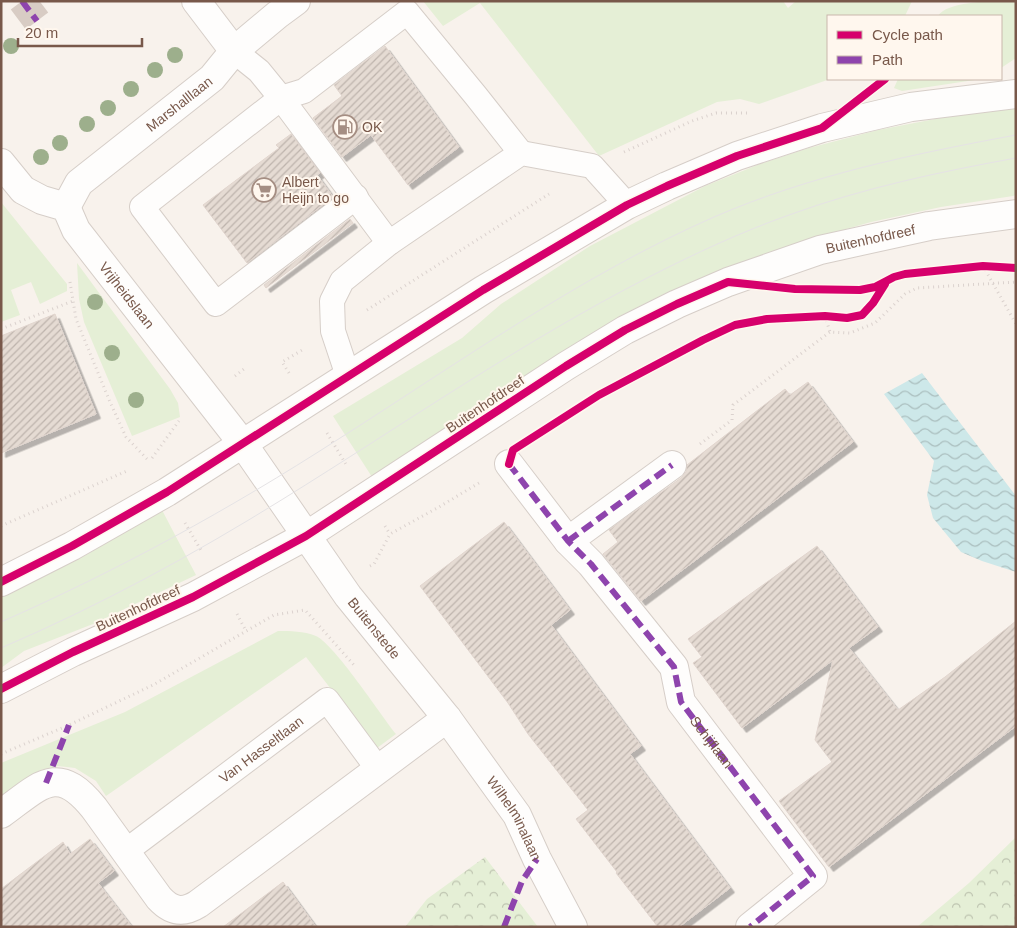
<svg xmlns="http://www.w3.org/2000/svg" width="1017" height="928" font-family="Helvetica,sans-serif">
<style>
.grass{fill:#e5efd6}
.forest{fill:url(#forest-crowns)}
.water{fill:url(#water-waves)}
.building{fill:url(#building-hatch);stroke:#e1d5ce;filter:url(#shadow)}
.lines{fill:none;stroke-linecap:round;stroke-linejoin:round}
.pedestrian-tunnel{stroke:#d8ccc4;stroke-width:28;stroke-dasharray:28 14;stroke-linecap:butt}
.service-casing{stroke:#d6cec8;stroke-width:26}
.minor-casing{stroke:#d6cec8;stroke-width:30}
.tertiary-casing{stroke:#d6cec8;stroke-width:30}
.path{stroke:#dbd2ce;stroke-width:3;stroke-dasharray:1 4;stroke-linecap:butt}
.service{stroke:#fefdfc;stroke-width:24}
.minor{stroke:#fefdfc;stroke-width:28}
.tertiary{stroke:#fefdfc;stroke-width:28}
.tram{stroke:#e5e3e5;stroke-width:1}
.quiet{stroke:#8e44ad;stroke-width:6;stroke-dasharray:12 6;stroke-linecap:butt}
.cycleway-casing{stroke:#fff7ee;stroke-width:11}
.cycleway{stroke:#d6006c;stroke-width:8}
.tree{fill:#9daf8c}
.labels{text-anchor:middle;stroke-width:4;stroke-linejoin:round;paint-order:stroke}
.street-label{font-size:14px;fill:#78584a;stroke:#fff7ee}
.poi-label{font-size:14px;fill:#78584a;stroke:#fff7ee;text-anchor:start}
</style>
<defs>
<pattern id="forest-crowns" width="20" height="18" patternUnits="userSpaceOnUse" patternTransform="scale(1.25)"><rect width="20" height="18" fill="#e5efd6"/><path d="M2 6a3 3 0 1 1 6 0M12 15a3 3 0 1 1 6 0" fill="none" stroke="#bec4b0"/></pattern>
<pattern id="water-waves" width="16" height="10" patternUnits="userSpaceOnUse" patternTransform="scale(1.25)"><rect width="16" height="10" fill="#cde8e9"/><path d="M0 5q4-4 8 0t8 0" fill="none" stroke="#abbfbf"/></pattern>
<pattern id="building-hatch" width="6" height="6" patternUnits="userSpaceOnUse" patternTransform="scale(1.25)"><rect width="6" height="6" fill="#e5dbd3"/><path d="M-1 1l2-2M0 6l6-6M5 7l2-2" fill="none" stroke="#beb4ad"/></pattern>
<filter id="shadow"><feDropShadow dx="4.5" dy="4.5" stdDeviation="0" flood-color="#0004"/></filter>
</defs>
<rect width="100%" height="100%" fill="#f8f2ec"/>
<path class="grass" d="M423 1H783L788 8 796 1H912L905 16H828V79H830L759 104 740 99 717 102 599 156 480 3 443 26Z
M1016 1V58L1001 68V16H938C948 0 998 1 1016 1Z
M898 79H981L902 91 894 88Z
M1016 108V195L1013 196 941 207 871 222 818 237 629 315 559 354 372 477 333 416 462 338 501 304 590 246 705 186 760 164 809 148 878 130 961 114Z
M1 202 67 284V291L40 304 31 282 11 290 20 315 1 322Z
M77 263 170 389 178 403 180 417 132 436 84 322 79 299Z
M162 510 196 575 93 624 24 651 1 668V596L86 555Z
M278 631C291 631 303 631 316 636 335 645 380 714 396 734L377 748 306 657 106 796 96 781 75 768 58 766 40 770 1 797V763L125 712Z"/>
<path class="forest" d="M1016 837V927H917L969 883Z
M485 857 538 927H405L427 899Z"/>
<path class="water" d="M922 373 1016 496V572L982 561 961 552 933 518 927 495 934 461 884 394Z"/>
<path class="building" d="M385 46 459 147 408 185 371 135 342 157 313 118 342 96 334 85Z
M291 134 320 173 317 175 333 197 247 263 203 205 279 148 276 145Z
M350 219 353 223 266 288 264 285Z
M55 314 96 414 1 453V336Z
M808 382 853 442 641 601 603 554 618 542 609 530 681 478 686 472 687 465 785 389 790 395Z
M504 522 570 610 551 625 641 746 630 754 730 888 679 927H658L616 873 617 872 576 819 588 810 528 734 508 703 420 586Z
M817 546 878 627 849 648 898 710 945 677 1016 621V726L829 867 779 801 832 762 815 740 833 660 742 728 693 663 702 657 688 639Z
M90 839 114 871 98 883 132 927H1V889L63 842 70 854Z
M283 882 316 927H223Z"/>
<g class="lines">
<path class="pedestrian-tunnel" d="M22 1 37 21"/>
<g class="service-casing">
<g id="service">
<path d="M234 51 259 71 281 98 389 243"/>
<path d="M356 197 216 304 142 207 281 98 304 91 407 12 476 96 521 153"/>
<path d="M348 376 333 331 332 301 342 281 389 243 521 153 592 166 627 205"/>
<path id="s1" d="M126 851 327 700 378 769"/>
</g>
</g>
<g class="minor-casing">
<g id="minor">
<path d="M196 1 234 51"/>
<path id="s2" d="M1 163 23 190 42 200 66 207 76 230 243 444 348 596 447 718 517 815 537 859 573 927"/>
<path id="s3" d="M66 207 79 183 212 78 234 51 277 15 296 1"/>
<path d="M509 464 568 541 591 564 674 667 681 702 813 876 750 927"/>
<path d="M568 541 672 465"/>
<path d="M1 814C40 786 57 762 94 808L159 898C171 911 182 914 198 904L447 718"/>
</g>
</g>
<g class="tertiary-casing">
<g id="tertiary">
<path d="M1 582 72 546 167 492 483 290 627 205 667 186 737 156 822 128 911 107 1016 94"/>
<path id="s4" d="M1 689 73 652 193 597 306 536 566 366 625 330 677 304 728 282 820 250 929 226 1016 214"/>
</g>
</g>
<path class="path" d="M624 152 692 121 716 113H750
M983 266 1016 324
M70 282 76 319 110 402 126 437 149 461
M367 310 549 194
M825 316 830 332 850 333 875 323 905 294 917 288 1016 282
M1 329 73 301
M289 373 282 362 304 349
M235 376 244 369
M327 433 347 466
M700 444 732 420 733 405 830 332
M152 458 179 421
M185 523 202 552
M1 526 127 471
M385 526 390 534
M370 566 374 564 390 534 439 507 479 483
M237 614 246 631
M1 754 69 725 153 685 274 615 305 610 354 665"/>
<use href="#service" class="service"/>
<use href="#minor" class="minor"/>
<use href="#tertiary" class="tertiary"/>
<path class="tram" d="M1 622C117 571 230 509 337 440 460 362 580 276 714 217 811 175 913 154 1016 135
M1 648C99 606 193 555 283 499 404 424 522 342 649 277 694 254 741 232 789 215 863 188 939 172 1016 158"/>
<g class="quiet">
<path d="M22 1 37 21"/>
<path id="s5" d="M509 464 568 541 591 564 674 667 681 702 813 876 750 927"/>
<path d="M568 541 672 465"/>
<path d="M46 783 69 725"/>
<path d="M504 927 522 881 537 859"/>
</g>
<g class="cycleway-casing">
<path id="cycleway" d="M509 464 513 450 599 395 703 340 735 325 767 319 825 316 847 318 862 315 873 303 885 284
M1 582 72 546 167 492 483 290 627 205 667 186 737 156 822 128 885 79
M1 689 73 652 193 597 306 536 566 366 625 330 677 304 728 282 795 289 860 290 875 287 894 277 905 274 983 266 1016 268"/>
</g>
<use href="#cycleway" class="cycleway"/>
</g>
<g class="tree">
<circle cx="11" cy="46" r="8"/>
<circle cx="175" cy="55" r="8"/>
<circle cx="155" cy="70" r="8"/>
<circle cx="131" cy="89" r="8"/>
<circle cx="108" cy="108" r="8"/>
<circle cx="87" cy="124" r="8"/>
<circle cx="60" cy="143" r="8"/>
<circle cx="41" cy="157" r="8"/>
<circle cx="95" cy="302" r="8"/>
<circle cx="112" cy="353" r="8"/>
<circle cx="136" cy="400" r="8"/>
</g>
<defs>
<g id="fuel-ring" transform="scale(1.25)"><circle r="9.5" fill="#fff7ee" stroke="#a58e83" stroke-width="1.5"/><path d="M-5.5-6h7V0h2V4h1.3V-2.5L3-4.5l.8-.8L6-3V5H2.5V1h-1V6h-7ZM-4.2-4.7v3.2H.2V-4.7Z" fill="#a58e83"/></g>
<g id="supermarket-ring" transform="scale(1.25)"><circle r="9.5" fill="#fff7ee" stroke="#a58e83" stroke-width="1.5"/><path d="M-6-5.5h2.5l.6 2H6L4.5 2H-2.5L-4.4-4H-6ZM-1.5 3.2a1.3 1.3 0 1 0 .1 0ZM3 3.2a1.3 1.3 0 1 0 .1 0Z" fill="#a58e83"/></g>
</defs>
<g fill-rule="evenodd">
<use href="#fuel-ring" x="345" y="127"/>
<use href="#supermarket-ring" x="264" y="190"/>
</g>
<g class="labels">
<g class="street-label">
<text dy="5" stroke="none"><textPath href="#s3" startOffset="155">Marshalllaan</textPath></text>
<text dy="5" stroke="none"><textPath href="#s4" startOffset="984">Buitenhofdreef</textPath></text>
<text dy="5" stroke="none"><textPath href="#s2" startOffset="189">Vrijheidslaan</textPath></text>
<text transform="translate(485 404) rotate(-34)" y="5">Buitenhofdreef</text>
<text transform="translate(138 608) rotate(-25)" y="5">Buitenhofdreef</text>
<text dy="5" stroke="none"><textPath href="#s2" startOffset="604">Buitenstede</textPath></text>
<text dy="5" stroke="none"><textPath href="#s5" startOffset="348">Schijflaan</textPath></text>
<text dy="5" stroke="none"><textPath href="#s1" startOffset="169">Van Hasseltlaan</textPath></text>
<text dy="5" stroke="none"><textPath href="#s2" startOffset="841">Wilhelminalaan</textPath></text>
</g>
<g class="poi-label">
<text x="362" y="132">OK</text>
<text x="282" y="187">Albert<tspan x="282" dy="16">Heijn to go</tspan></text>
</g>
</g>
<rect width="1017" height="928" fill="none" stroke="#78584a" stroke-width="5"/>
<rect x="827" y="15" width="175" height="65" fill="#fff7ee" stroke="#c9b7ac"/>
<rect x="837" y="31" width="25" height="8" fill="#d6006c" stroke="#c9b7ac"/>
<text x="872" y="40" font-size="15" fill="#78584a">Cycle path</text>
<rect x="837" y="56" width="25" height="8" fill="#8e44ad" stroke="#c9b7ac"/>
<text x="872" y="65" font-size="15" fill="#78584a">Path</text>
<path d="M18 38v8h124v-8" fill="none" stroke="#78584a" stroke-width="2.5"/>
<text x="25" y="38" font-size="15" fill="#78584a" stroke="#fff7ee" stroke-width="4" paint-order="stroke">20 m</text>
</svg>
